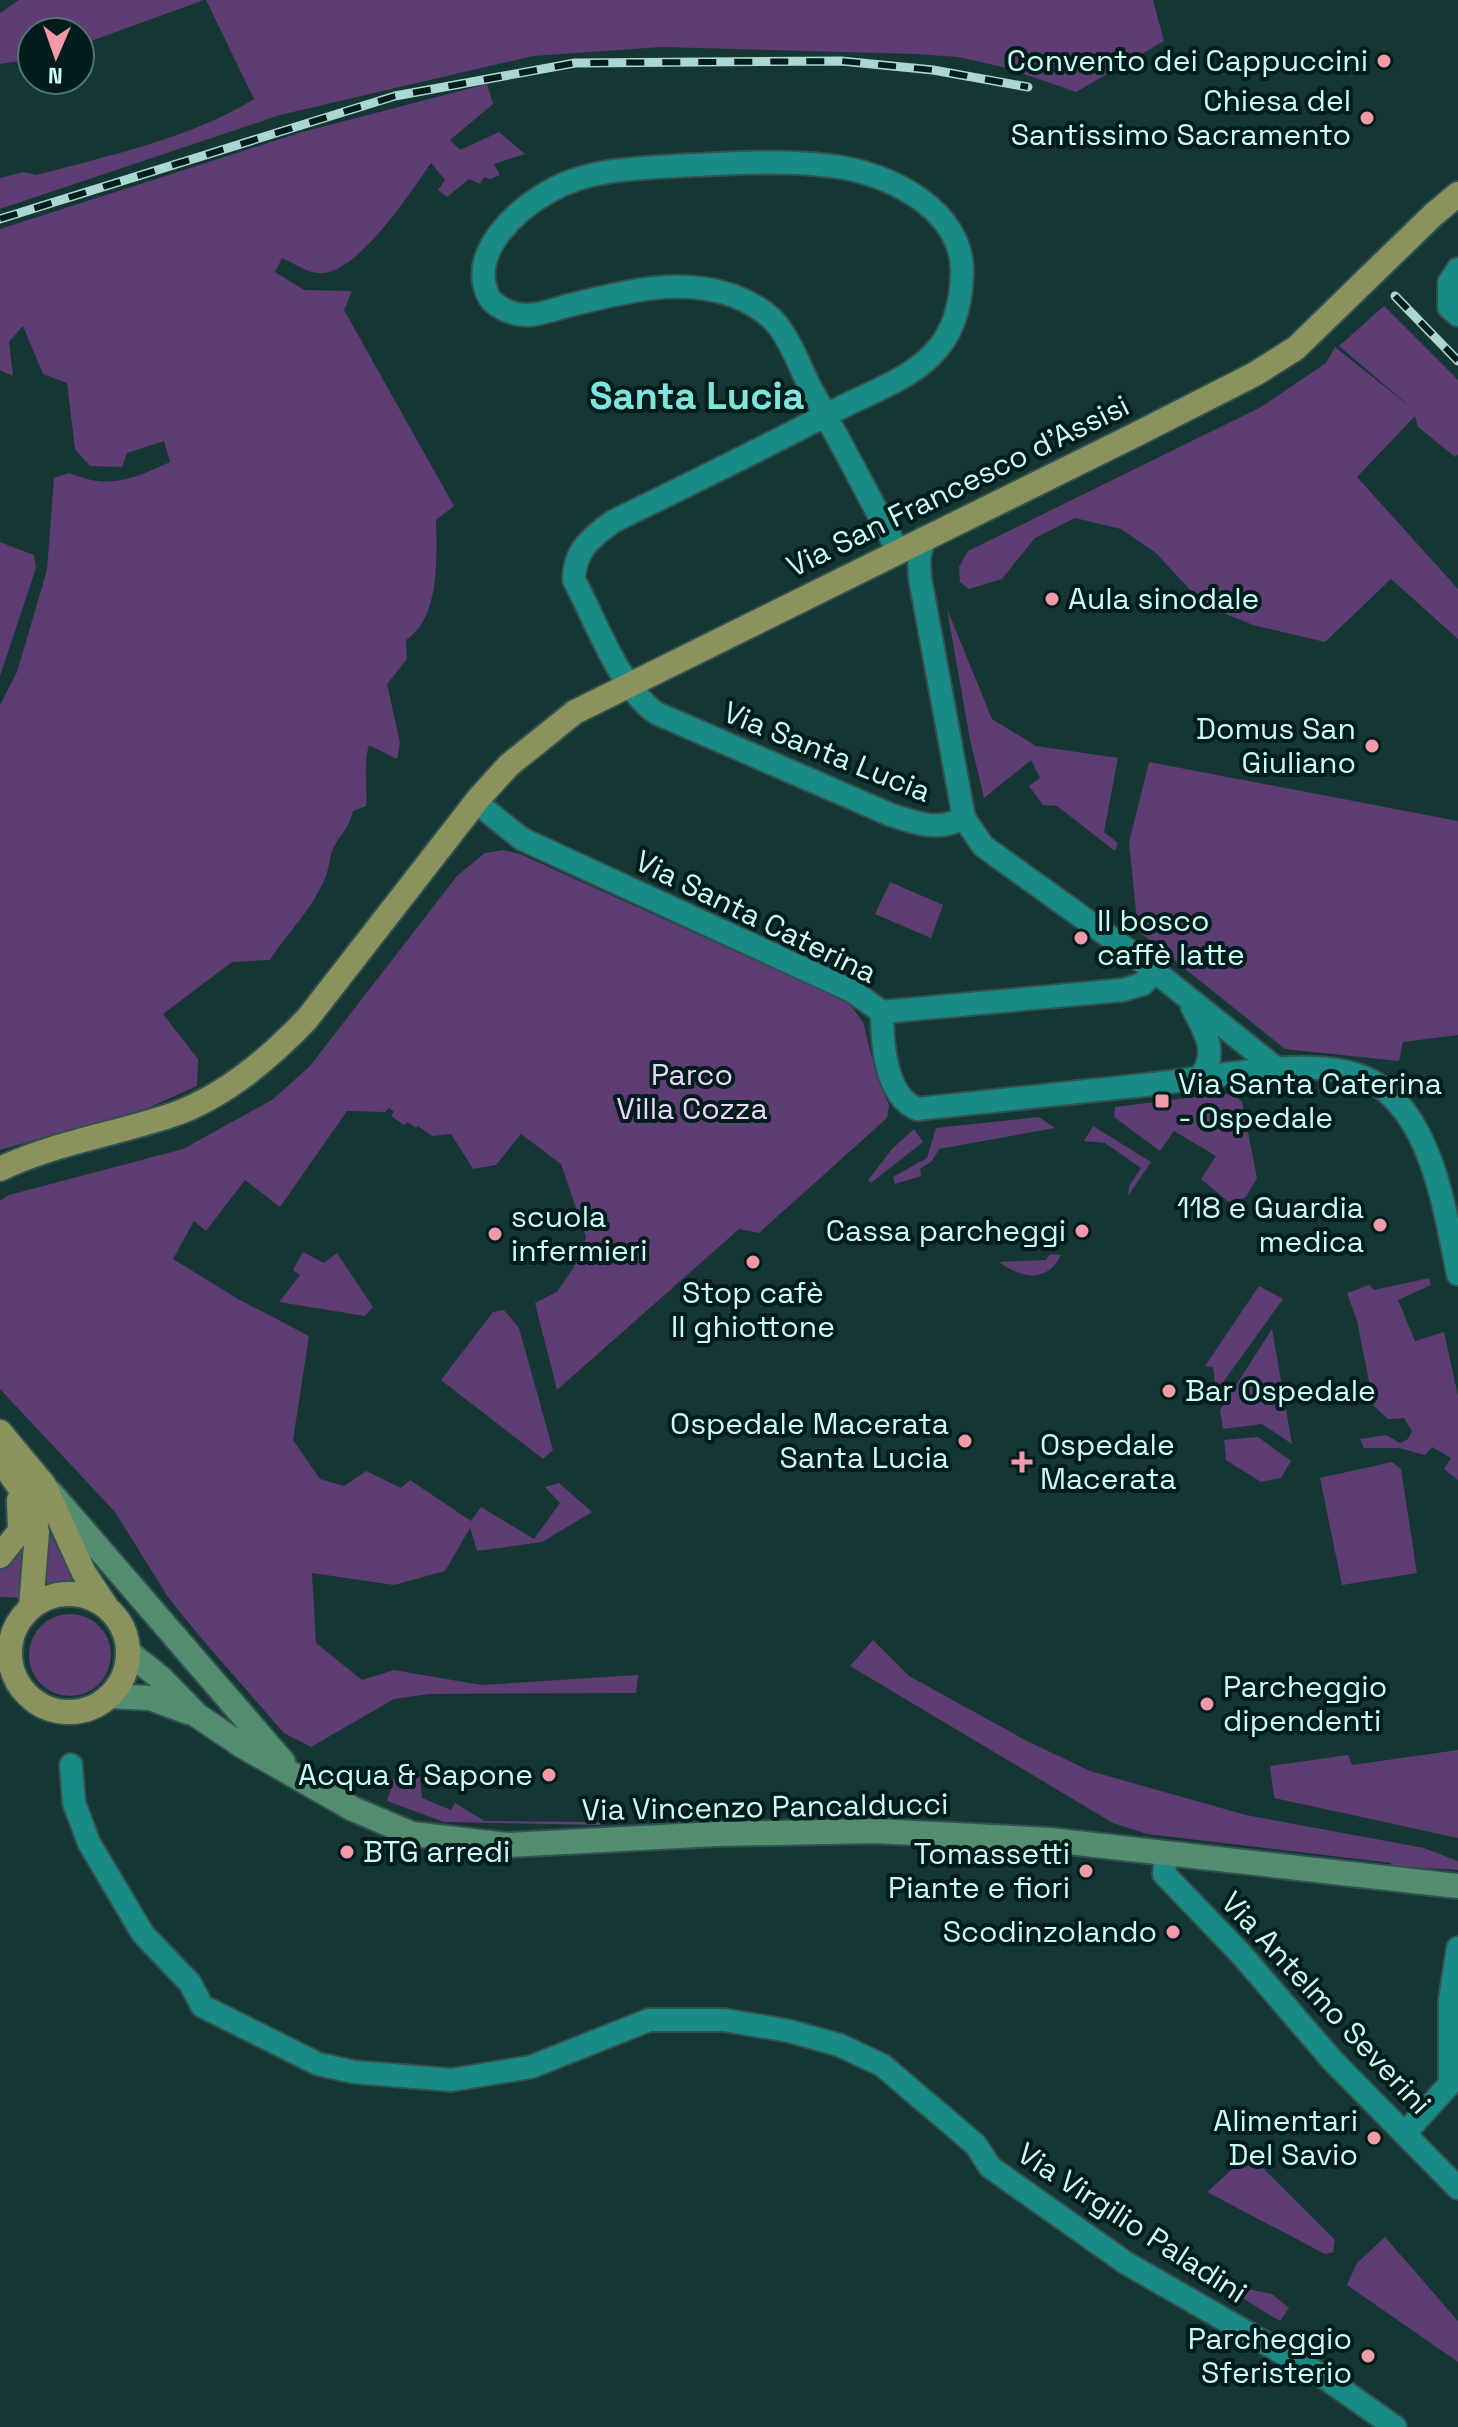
<svg xmlns="http://www.w3.org/2000/svg" width="1458" height="2427" font-family="'Space Grotesk',sans-serif">
<style>
.green{fill:#5d3d73}
.lines{fill:none;stroke-linecap:round;stroke-linejoin:round}
.minor-casing{stroke:#315250;stroke-width:26}
.secondary-casing{stroke:#315250;stroke-width:28}
.primary-casing{stroke:#315250;stroke-width:28}
.minor{stroke:#1a8a85;stroke-width:22}
.secondary{stroke:#538e71;stroke-width:24}
.primary{stroke:#8c925d;stroke-width:24}
.rail-casing{stroke:#abd7d3;stroke-width:9}
.rail{stroke:#001d1c;stroke-width:6;stroke-dasharray:18;stroke-linecap:butt}
.primary-bridge-casing{stroke:#315250;stroke-width:28;stroke-linecap:butt}
.primary-bridge{stroke:#8c925d;stroke-width:24}
.poi-dot{fill:#f39aa8;stroke:#001d1c;stroke-width:3}
.labels{text-anchor:middle;stroke-width:8;stroke-linejoin:round;paint-order:stroke}
.poi-label{font-size:30px;fill:#ccfaf6;stroke:#001d1c;text-anchor:end}
.street-label{font-size:30px;fill:#ccfaf6;stroke:#001d1c}
.park-label{font-size:30px;fill:#ebd5fd;stroke:#001d1c}
.district-label{font-size:38px;font-weight:bold;fill:#80e3dc;stroke:#001d1c}
</style>
<rect width="100%" height="100%" fill="#163634"/>
<path class="green" d="M19 0H204L80 45V32H32V59L0 64V13Z
M206 0H1153L1164 41 1076 92 1007 68 958 57 915 54 661 47 533 56 280 115 0 209V178L23 172 37 175C110 155 189 139 254 99Z
M487 84 493 104 450 140 460 150 499 132 525 154 494 164 500 175 490 179 484 177 480 184 469 179 447 197 438 190 445 180 431 163C410 193 365 262 329 272 313 277 297 265 282 258L275 272 304 290 352 291 344 310 454 506 436 520C437 556 440 619 406 640L407 659 387 684 400 743 397 759 369 745C363 766 368 784 366 806L353 811C349 827 344 831 336 843 329 852 330 868 325 878 312 910 288 932 270 960L232 962 163 1014 198 1059 197 1086 148 1108 0 1150V705L17 672 47 570 54 478 69 473C110 490 132 479 170 462L164 441 127 453 122 467 90 466 75 449 67 383 43 374 23 326 9 342 13 376 0 370V229L302 132Z
M1384 306 1458 380V454L1455 457 1418 427 1415 416 1357 477 1458 589V639L1391 579 1325 642 1253 625 1204 605 1156 553 1121 529 1075 518 1035 538 1002 579 969 589 960 582 959 567 968 551 1261 407 1326 363 1335 347 1414 410 1339 346Z
M0 542 34 555 36 568 0 676Z
M947 609 992 719 1036 746 1118 758 1104 832 1118 843 1115 851 1057 806 1043 805 1029 786 1040 778 1031 760 984 798 970 740Z
M1149 762 1458 821V1035L1403 1042 1399 1061 1285 1049 1138 931 1129 842Z
M503 850 520 854 849 1003 863 1022 877 1078 889 1105 887 1118 759 1233 739 1229 557 1390 535 1303 557 1292 578 1261 586 1237 561 1164 521 1134 496 1165 473 1169 451 1134 432 1136 418 1126 416 1128 407 1122 404 1125 391 1116 394 1112 389 1108 385 1112 347 1111 280 1207 245 1180 206 1231 194 1221 173 1259 238 1299 309 1336 293 1440 320 1479 344 1486 366 1471 401 1488 410 1480 471 1521 481 1507 534 1539 560 1503 545 1487 559 1483 592 1512 542 1542 477 1551 470 1528 445 1571 394 1585 312 1573 316 1643 362 1680 394 1670 481 1685 638 1675 636 1693 429 1694 394 1699 311 1747 284 1733 201 1638 168 1597 115 1512 0 1389V1201L9 1195 183 1149 272 1100 310 1066 457 876 485 853Z
M890 882 943 905 931 938 875 914Z
M1218 1094H1233L1242 1102 1257 1178 1246 1197 1231 1204 1201 1179 1216 1156 1174 1131 1160 1151 1114 1117 1115 1107Z
M1039 1117 1055 1128 939 1149 932 1161 920 1169 921 1176 895 1184 893 1177 927 1158 936 1128Z
M1093 1126 1151 1162 1128 1196 1129 1186 1141 1168 1105 1143 1084 1141Z
M914 1129 923 1142 871 1183 868 1180 892 1149Z
M303 1252 324 1263 337 1253 373 1307 365 1316 279 1302 300 1275 293 1270Z
M1050 1254 1061 1255C1047 1283 1022 1279 999 1262L1046 1260Z
M1429 1278 1431 1285 1398 1300 1415 1341 1444 1332 1458 1396V1480L1444 1469 1451 1458 1432 1447 1425 1455 1399 1448H1364L1360 1439 1386 1435 1400 1443 1408 1439 1412 1431 1404 1418 1388 1419 1374 1406 1357 1321 1347 1293 1369 1285 1374 1290Z
M1259 1286 1283 1299 1216 1392 1213 1367 1205 1366Z
M504 1310 519 1328 553 1450 543 1459 441 1380 493 1312Z
M1272 1329 1292 1444 1262 1424 1223 1429 1220 1410Z
M1258 1437 1291 1461 1281 1478 1261 1482 1226 1460 1224 1440Z
M1392 1462 1401 1469 1417 1573 1342 1585 1320 1478Z
M41 1508 54 1542 79 1586 40 1590Z
M27 1541 23 1598 0 1597V1565Z
M29 1655a41 41 0 1 1 82 0a41 41 0 1 1-82 0Z
M873 1640 909 1676 1027 1741 1090 1771 1246 1815 1424 1848 1458 1861V1870L1391 1866V1863L1147 1834 1113 1823 850 1666Z
M1458 1750V1838L1274 1798 1270 1766 1348 1755 1352 1765Z
M420 1777 422 1798 451 1810 455 1803 485 1821 600 1822 601 1825 444 1822 387 1801 394 1779Z
M1240 2153H1248L1335 2240 1333 2252 1325 2254 1207 2192 1238 2164Z
M1385 2237 1458 2321V2362L1347 2285 1357 2263Z
M1233 2286 1272 2294 1289 2308 1280 2321 1229 2290Z"/>
<g class="lines">
<g class="minor-casing">
<path id="minor" d="M1458 269 1449 283V307L1458 315
M924 538 919 558 920 578 964 818 983 846 1132 953 1277 1069
M898 551C869 496 840 441 810 387 800 367 790 339 775 322 765 311 748 301 734 296 682 277 627 291 575 304 560 307 542 315 527 315 513 315 492 307 487 293 470 250 518 209 550 191 592 167 647 168 693 165 739 163 786 160 831 166 888 172 965 210 962 275 961 304 953 335 931 356 907 380 869 393 840 408 765 447 690 484 614 521 591 537 574 551 574 580 597 623 617 684 656 713L891 815C917 823 937 832 964 818
M487 811 522 839 852 991 882 1012C882 1043 885 1095 917 1109 996 1101 1075 1092 1153 1084 1210 1078 1327 1051 1375 1083 1433 1120 1445 1212 1458 1274
M1192 1007C1205 1031 1220 1055 1199 1078
M882 1012 1123 990 1143 984 1153 972
M71 1765 74 1803 89 1843 143 1934 190 1983 202 2006 318 2064 354 2072 451 2080 531 2067 649 2020H724L789 2031 839 2045 882 2065 976 2145 990 2167 1126 2263 1321 2375 1395 2427
M1166 1853 1164 1874 1241 1954 1332 2060 1458 2188
M1450 2000 1458 1948
M1405 2133 1450 2084V2000L1458 1998"/>
</g>
<g class="secondary-casing">
<path id="secondary" d="M51 1493 283 1762
M128 1652 162 1679 198 1716 241 1745 353 1809 412 1834 507 1845 717 1834 875 1831 1050 1840 1458 1886
M109 1696 150 1698 188 1712"/>
</g>
<g class="primary-casing">
<path id="primary" d="M1433 215 1458 194
M0 1169C54 1143 116 1134 172 1115 224 1097 270 1058 307 1019L479 798 509 765 575 712 1135 435 1255 374 1296 348
M0 1432 44 1485 84 1573 106 1606
M0 1459 33 1507 37 1532 31 1607
M0 1556 20 1531 19 1500
M10 1653a59 59 0 1 1 118 0a59 59 0 1 1-118 0Z"/>
</g>
<use href="#minor" class="minor"/>
<use href="#secondary" class="secondary"/>
<use href="#primary" class="primary"/>
<g class="rail-casing">
<path id="rail" d="M0 219 395 96 575 63 841 61 933 70 1028 87
M1395 296 1458 361"/>
</g>
<use href="#rail" class="rail"/>
<g class="primary-bridge-casing">
<path id="primary-bridge" d="M1296 348 1433 215"/>
</g>
<use href="#primary-bridge" class="primary-bridge"/>
</g>
<g class="poi-dot">
<circle cx="1384" cy="61" r="8"/>
<circle cx="1367" cy="118" r="8"/>
<circle cx="1052" cy="599" r="8"/>
<circle cx="1372" cy="746" r="8"/>
<circle cx="1081" cy="938" r="8"/>
<rect x="1154" y="1093" width="16" height="16" rx="4"/>
<circle cx="1380" cy="1225" r="8"/>
<circle cx="1082" cy="1231" r="8"/>
<circle cx="495" cy="1234" r="8"/>
<circle cx="753" cy="1262" r="8"/>
<circle cx="1169" cy="1391" r="8"/>
<circle cx="965" cy="1441" r="8"/>
<path d="M1018 1450h8v8h8v8h-8v8h-8v-8h-8v-8h8z"/>
<circle cx="1207" cy="1704" r="8"/>
<circle cx="549" cy="1775" r="8"/>
<circle cx="347" cy="1852" r="8"/>
<circle cx="1086" cy="1871" r="8"/>
<circle cx="1173" cy="1932" r="8"/>
<circle cx="1374" cy="2138" r="8"/>
<circle cx="1368" cy="2356" r="8"/>
</g>
<g class="labels">
<g class="poi-label">
<text x="1368" y="71">Convento dei Cappuccini</text>
<text x="1351" y="111">Chiesa del<tspan x="1351" dy="34">Santissimo Sacramento</tspan></text>
<text x="1068" y="609" text-anchor="start">Aula sinodale</text>
<text x="1356" y="739">Domus San<tspan x="1356" dy="34">Giuliano</tspan></text>
<text x="1097" y="931" text-anchor="start">Il bosco<tspan x="1097" dy="34">caffè latte</tspan></text>
<text x="1178" y="1094" text-anchor="start">Via Santa Caterina<tspan x="1178" dy="34">- Ospedale</tspan></text>
<text x="1364" y="1218">118 e Guardia<tspan x="1364" dy="34">medica</tspan></text>
<text x="511" y="1227" text-anchor="start">scuola<tspan x="511" dy="34">infermieri</tspan></text>
<text x="1066" y="1241">Cassa parcheggi</text>
<text x="753" y="1303" text-anchor="middle">Stop cafè<tspan x="753" dy="34">Il ghiottone</tspan></text>
<text x="1185" y="1401" text-anchor="start">Bar Ospedale</text>
<text x="949" y="1434">Ospedale Macerata<tspan x="949" dy="34">Santa Lucia</tspan></text>
<text x="1040" y="1455" text-anchor="start">Ospedale<tspan x="1040" dy="34">Macerata</tspan></text>
<text x="1223" y="1697" text-anchor="start">Parcheggio<tspan x="1223" dy="34">dipendenti</tspan></text>
<text x="533" y="1785">Acqua &amp; Sapone</text>
<text x="363" y="1862" text-anchor="start">BTG arredi</text>
<text x="1070" y="1864">Tomassetti<tspan x="1070" dy="34">Piante e fiori</tspan></text>
<text x="1157" y="1942">Scodinzolando</text>
<text x="1358" y="2131">Alimentari<tspan x="1358" dy="34">Del Savio</tspan></text>
<text x="1352" y="2349">Parcheggio<tspan x="1352" dy="34">Sferisterio</tspan></text>
</g>
<g class="street-label">
<text transform="translate(958 486) rotate(-26)" y="10">Via San Francesco d'Assisi</text>
<text transform="translate(827 752) rotate(22)" y="10">Via Santa Lucia</text>
<text transform="translate(756 917) rotate(26)" y="10">Via Santa Caterina</text>
<text transform="translate(765 1807) rotate(-1)" y="10">Via Vincenzo Pancalducci</text>
<text transform="translate(1326 2003) rotate(47)" y="10">Via Antelmo Severini</text>
<text transform="translate(1132 2223) rotate(33)" y="10">Via Virgilio Paladini</text>
</g>
<g class="park-label">
<text x="692" y="1085">Parco<tspan x="692" dy="34">Villa Cozza</tspan></text>
</g>
<g class="district-label">
<text x="697" y="409">Santa Lucia</text>
</g>
</g>
<g transform="translate(56 56) rotate(182)"><circle r="38" fill="#001d1c" stroke="#527573" stroke-width="2"/>
<path d="M0-6L14 30L0 20L-14 30Z" fill="#f39aa8"/>
<text y="-12" font-size="22" font-weight="bold" text-anchor="middle" fill="#ccfaf6">N</text>
</g>
</svg>
